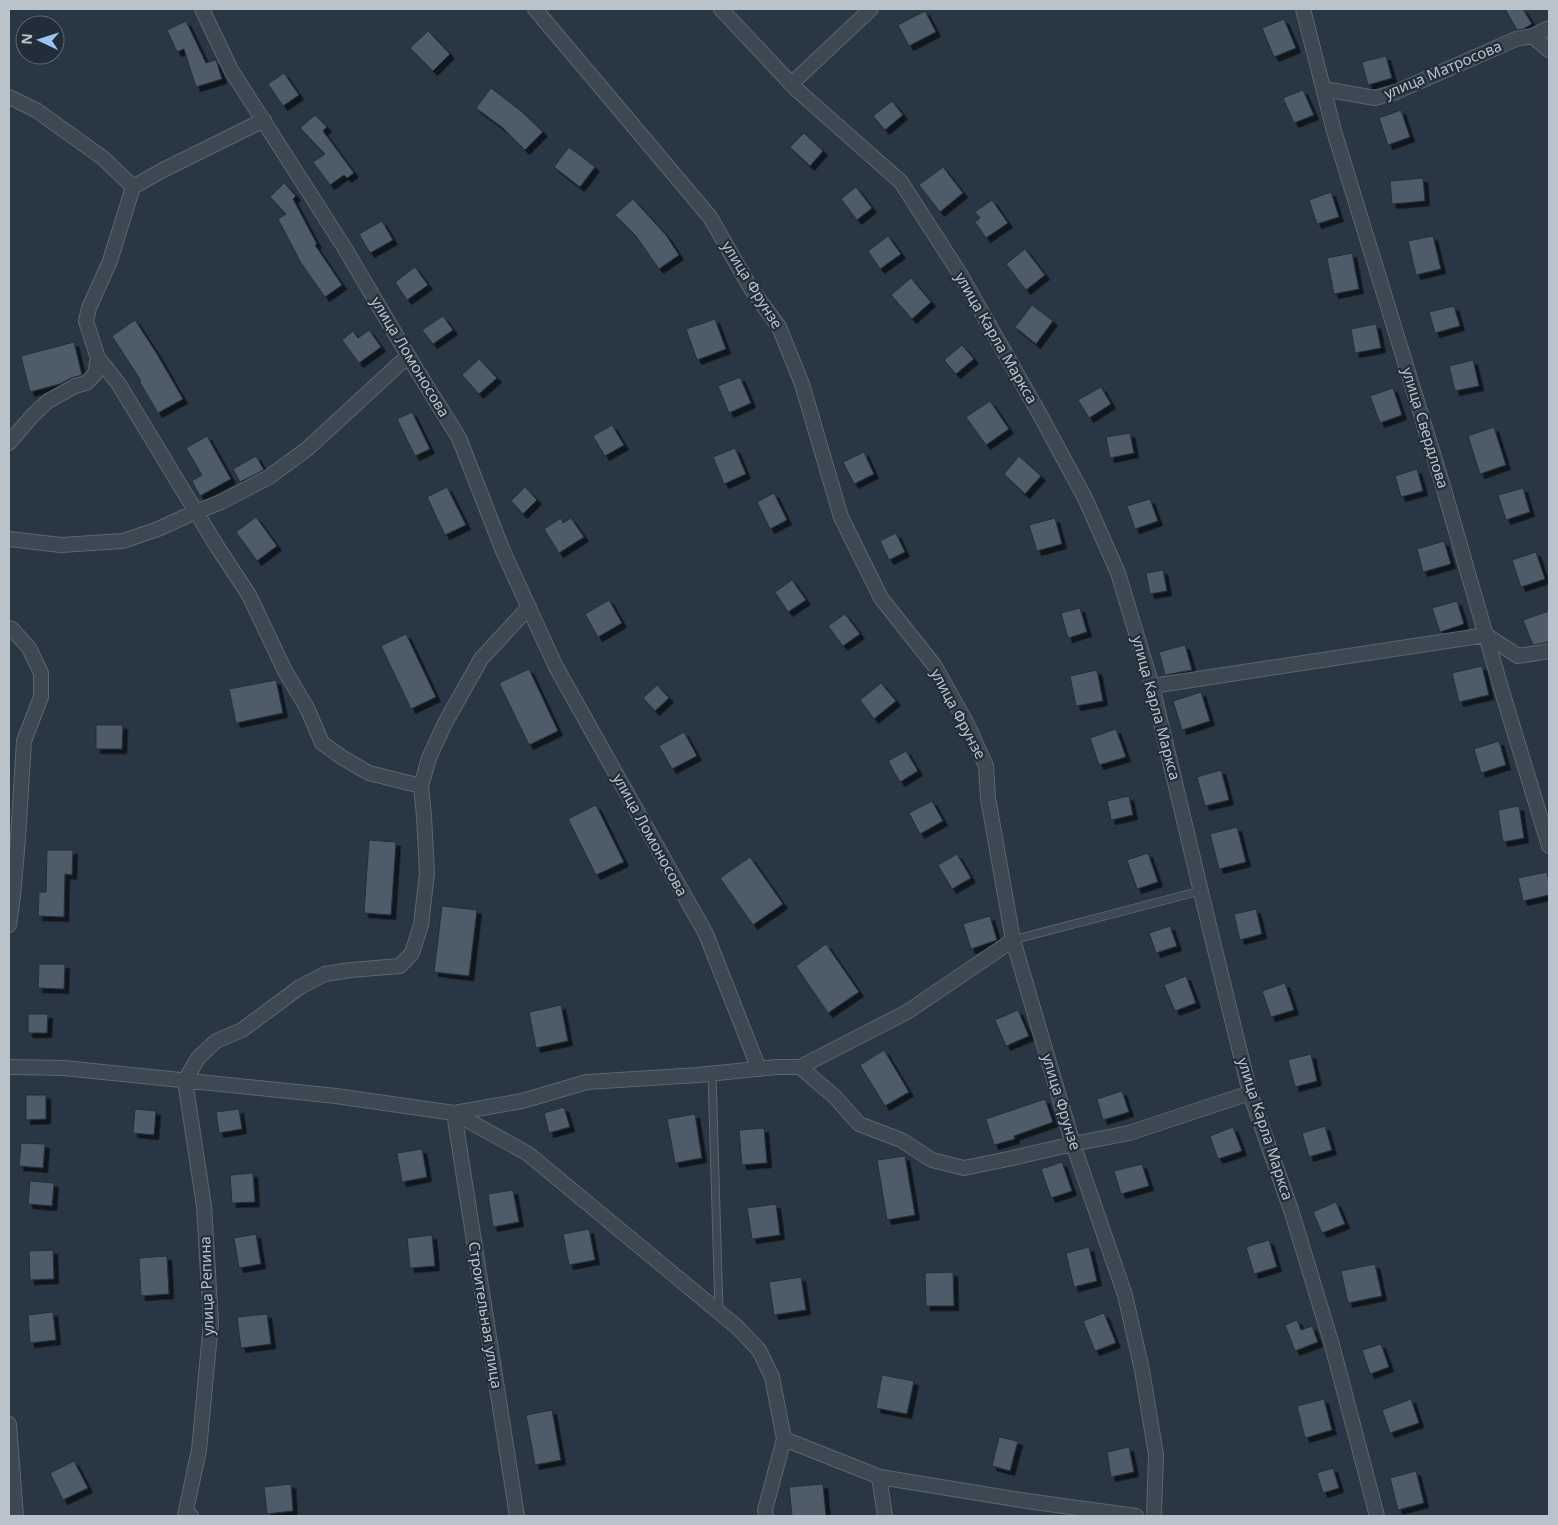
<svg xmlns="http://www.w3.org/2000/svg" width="1558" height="1525" font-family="'Noto Sans',sans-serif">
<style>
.building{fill:#4d5c68;stroke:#232f3a;filter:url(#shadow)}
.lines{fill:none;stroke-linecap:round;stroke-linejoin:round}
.service-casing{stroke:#5b6670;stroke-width:9}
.minor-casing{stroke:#5b6670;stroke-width:16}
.service{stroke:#3d4852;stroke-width:7}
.minor{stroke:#3d4852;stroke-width:14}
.labels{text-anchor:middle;stroke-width:4.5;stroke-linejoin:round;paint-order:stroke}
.street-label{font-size:15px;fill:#bac3cc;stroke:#212d38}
</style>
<defs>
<filter id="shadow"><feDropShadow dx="4.5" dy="4.5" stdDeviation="0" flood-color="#0009"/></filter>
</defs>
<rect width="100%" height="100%" fill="#293643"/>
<path class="building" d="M1505 9H1523L1532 24 1523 29 1517 30Z
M925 11 936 32 909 46 898 25Z
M1284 19 1296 48 1274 57 1262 28Z
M186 21 206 63 216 60 222 79 196 87 184 49 177 52 167 30Z
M428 31 450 54 433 71 410 48Z
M1386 56 1392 78 1368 85 1362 62Z
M284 73 299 95 283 106 268 84Z
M491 88 521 111 543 132 525 150 503 128 476 108Z
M1303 90 1314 115 1294 123 1283 98Z
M892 101 903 115 885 130 873 116Z
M1401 110 1410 137 1388 145 1379 118Z
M315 115 327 127 323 131 354 173 347 178 344 175 330 185 313 162 325 154 300 128Z
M804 133 823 151 810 166 790 147Z
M569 147 595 167 580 187 554 167Z
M943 167 963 193 940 212 919 185Z
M1423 178 1425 201 1392 204 1390 181Z
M284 183 296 196 293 199 317 244 315 245 342 285 325 297 301 263 278 219 286 214 270 197Z
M856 187 872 208 857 220 841 199Z
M1331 192 1339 217 1317 224 1309 200Z
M633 199 666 235 679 255 659 269 636 236 615 215Z
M992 200 1008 223 986 238 975 222 980 218 975 212Z
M382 221 393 240 370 253 359 234Z
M888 236 901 254 880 269 868 251Z
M1433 236 1441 269 1416 275 1408 241Z
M1025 249 1045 275 1026 290 1006 264Z
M1352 253 1359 289 1334 294 1327 258Z
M415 267 428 285 407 300 395 282Z
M911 278 931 302 912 319 891 295Z
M1032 305 1053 321 1036 344 1015 327Z
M1454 306 1460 326 1435 333 1429 312Z
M443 316 453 330 433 344 422 330Z
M715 319 726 349 697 360 686 329Z
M135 320 157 354 183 399 158 413 139 381H141L112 336Z
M1376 324 1381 348 1355 353 1351 329Z
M369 330 381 347 359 363 342 340 353 331 358 338Z
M74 342 82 375 71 378 60 384 30 392 21 356Z
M962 345 974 359 956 374 944 360Z
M479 359 497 378 479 394 462 375Z
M1473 360 1479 386 1455 391 1449 366Z
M740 377 751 403 729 413 718 386Z
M1101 387 1111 404 1089 418 1078 400Z
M1393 388 1402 415 1380 423 1370 396Z
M990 401 1009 429 986 445 966 417Z
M412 412 430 449 415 456 397 419Z
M612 425 624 445 605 456 593 436Z
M1494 427 1506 465 1480 474 1468 436Z
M1130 433 1134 453 1110 458 1106 437Z
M207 436 231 479 200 496 192 481 202 475 186 448Z
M735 448 746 474 724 484 713 457Z
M864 452 874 474 854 484 843 462Z
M256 456 264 470 240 482 233 469Z
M1019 456 1041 476 1025 494 1004 474Z
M1417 469 1423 491 1401 497 1395 476Z
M447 487 466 525 445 535 427 497Z
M525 487 537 500 523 514 511 501Z
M1523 488 1530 512 1506 520 1498 495Z
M774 493 787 520 770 529 757 502Z
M1150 499 1158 521 1135 529 1127 506Z
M256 517 277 546 257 561 236 532Z
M561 518 563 523 571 518 584 537 559 553 544 529Z
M1055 518 1062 544 1037 551 1029 525Z
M896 533 905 552 889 560 880 541Z
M1444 541 1451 564 1423 572 1417 549Z
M1536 552 1545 579 1521 587 1512 560Z
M1163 570 1167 591 1150 594 1146 573Z
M792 580 806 600 788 612 775 592Z
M609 600 622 623 598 637 585 614Z
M1457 601 1464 624 1440 632 1432 608Z
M1080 608 1087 632 1068 638 1061 613Z
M1549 611V642L1533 645 1523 620Z
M845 614 860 634 843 646 828 626Z
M406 634 436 697 411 709 381 646Z
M1185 645 1192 670 1165 675 1159 652Z
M1482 666 1489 695 1459 702 1452 673Z
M529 669 558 731 529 745 499 683Z
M1097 670 1103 701 1076 706 1070 676Z
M276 680 283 713 236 723 229 689Z
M881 683 896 701 874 719 860 700Z
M657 685 669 698 655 711 643 698Z
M1201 692 1210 721 1182 730 1173 701Z
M96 725H123L122 749H96Z
M1116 729 1126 757 1099 765 1090 738Z
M684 732 697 756 672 769 659 746Z
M1499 741 1506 765 1481 773 1474 749Z
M906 751 918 771 900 782 888 761Z
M1221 770 1229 800 1205 806 1197 777Z
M1129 796 1133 815 1111 820 1107 801Z
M932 801 943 821 920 834 909 813Z
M596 805 624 862 596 875 568 819Z
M1519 806 1524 838 1503 842 1498 810Z
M1237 827 1246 862 1219 869 1210 834Z
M369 840 396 842 391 915 364 913Z
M47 850H73L72 875 65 874 64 917 38 916 39 892H46Z
M1148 853 1158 882 1137 889 1127 860Z
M957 854 971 878 952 889 938 865Z
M750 857 783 904 753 925 720 878Z
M1547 872 1549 881V895L1523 901 1518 878Z
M442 906 477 910 469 976 434 972Z
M1256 909 1262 934 1240 940 1234 914Z
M990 916 997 940 971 949 963 924Z
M1170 926 1177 946 1156 953 1149 933Z
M826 944 859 992 828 1013 796 966Z
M39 964H65L64 989 38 988Z
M1186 976 1196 1003 1175 1011 1164 985Z
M1285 983 1294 1010 1271 1017 1262 991Z
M561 1005 568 1041 536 1048 529 1012Z
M1018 1010 1029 1036 1006 1046 995 1020Z
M28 1014H48L47 1033H28Z
M884 1050 909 1092 885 1106 860 1065Z
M1311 1054 1317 1081 1295 1087 1288 1060Z
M1122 1091 1129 1112 1103 1120 1097 1099Z
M26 1095H46V1119L26 1120Z
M1045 1099 1053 1122 1014 1136 1015 1139 994 1145 986 1119Z
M564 1107 570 1127 549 1133 544 1113Z
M135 1109 156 1111 154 1135 133 1133Z
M239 1109 242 1129 219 1133 216 1112Z
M695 1114 702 1158 675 1163 667 1119Z
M1325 1126 1332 1150 1309 1157 1302 1133Z
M1233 1127 1242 1151 1218 1159 1210 1136Z
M764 1128 767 1163 742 1165 739 1130Z
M21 1143 45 1144 43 1168 19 1166Z
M422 1149 427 1177 402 1182 397 1153Z
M905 1156 915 1215 887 1220 877 1160Z
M1062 1162 1072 1191 1051 1198 1041 1169Z
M1142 1164 1149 1186 1121 1194 1114 1171Z
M253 1173 255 1202 232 1203 230 1175Z
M30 1181 54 1183 52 1206 28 1204Z
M513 1190 519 1222 493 1227 488 1194Z
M1336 1202 1345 1224 1322 1233 1313 1212Z
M776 1204 780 1235 752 1239 747 1208Z
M589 1229 595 1260 569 1265 563 1234Z
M256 1234 261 1264 239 1268 234 1238Z
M432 1235 435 1266 410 1268 407 1238Z
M1269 1240 1277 1267 1254 1274 1246 1247Z
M1089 1247 1097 1281 1074 1287 1066 1253Z
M53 1250 54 1279 30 1280 29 1251Z
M167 1256 169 1294 141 1296 139 1258Z
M1375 1264 1382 1296 1348 1303 1341 1271Z
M953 1272 954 1306H926L925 1273Z
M801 1277 806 1310 774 1315 769 1282Z
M53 1312 56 1340 30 1343 28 1315Z
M1104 1313 1116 1343 1095 1351 1083 1321Z
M267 1314 271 1344 241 1348 237 1317Z
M1297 1320 1301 1330 1312 1326 1318 1342 1295 1351 1285 1325Z
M1381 1344 1389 1367 1370 1374 1362 1350Z
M882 1375 914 1381 907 1414 876 1408Z
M1324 1399 1332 1430 1305 1438 1297 1406Z
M1411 1399 1419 1423 1390 1433 1382 1410Z
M552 1410 561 1460 535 1465 526 1415Z
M999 1437 1018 1441 1010 1471 992 1466Z
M1129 1447 1134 1472 1111 1477 1107 1452Z
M74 1461 88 1488 63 1500 50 1473Z
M1333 1468 1339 1488 1323 1493 1317 1473Z
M1416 1471 1424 1503 1398 1510 1390 1478Z
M291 1484 293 1511 267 1514 264 1487Z
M823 1484 826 1516H792L789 1487Z"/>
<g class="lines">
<g class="service-casing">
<path id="service" d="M1013 940 1200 891
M712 1074 719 1311"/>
</g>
<g class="minor-casing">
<path id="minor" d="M202 9 231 70 344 247 416 369 459 438 503 551 556 667 706 934 759 1069
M535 9 710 217 750 287 779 327 802 384 841 517 881 598 934 665 967 724 986 766 988 798 1013 940 1073 1144 1125 1295 1142 1370 1156 1455 1154 1516
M721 9 797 90 901 182 960 274 1039 413 1085 498 1118 573 1152 686 1206 913 1250 1093 1292 1213 1332 1345 1377 1516
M1303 9 1334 131 1443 486 1501 688 1549 846
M1532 36 1549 50
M791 84 871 9
M1324 89 1375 98 1396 92 1516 39 1532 36 1549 28
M9 97 36 110 103 158 133 187 163 170 264 120
M98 358 118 383 218 548 249 595 285 671 307 708 322 743 343 758 369 773 421 786
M9 443 32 416 48 401 75 386 86 383 95 374 98 358 86 321 89 308 110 261 133 187
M9 539 61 545 123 541 158 529 193 513 221 502 269 477 307 449 408 356
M9 628 12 629 29 648 41 673V697L24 741 18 839 13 896 9 925
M1152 686 1486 635 1518 656 1549 651
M9 1067 64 1068 336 1096 454 1113 527 1153 737 1327 759 1350 772 1377 784 1439 765 1510 766 1516
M800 1067 907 1012 1013 940
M9 1424 16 1516
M784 1439 880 1477V1483L885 1516
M880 1477 1027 1501 1136 1516
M191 1516 185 1515 199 1450 211 1322 204 1206 185 1081 198 1058 216 1041 242 1030 300 987 325 974 351 970 400 966 412 953 421 925 427 873 424 816 421 786 429 758 445 723 481 659 529 607
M517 1516 454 1113 522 1101 587 1082 698 1075 777 1067H800L835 1097 859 1124 901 1140 932 1160 964 1168 1008 1159 1073 1144 1129 1133 1250 1093"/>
</g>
<use href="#service" class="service"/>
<use href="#minor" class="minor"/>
</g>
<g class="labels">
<g class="street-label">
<text transform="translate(1443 70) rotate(-23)" y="5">улица Матросова</text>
<text transform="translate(752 285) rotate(58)" y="5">улица Фрунзе</text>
<text transform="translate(996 338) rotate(60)" y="5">улица Карла Маркса</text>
<text transform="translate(410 357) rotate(59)" y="5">улица Ломоносова</text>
<text transform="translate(1425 428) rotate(73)" y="5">улица Свердлова</text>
<text transform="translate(1156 708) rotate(75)" y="5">улица Карла Маркса</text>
<text transform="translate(958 714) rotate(62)" y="5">улица Фрунзе</text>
<text transform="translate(650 835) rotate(61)" y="5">улица Ломоносова</text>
<text transform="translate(1061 1102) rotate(73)" y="5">улица Фрунзе</text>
<text transform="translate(1265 1129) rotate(72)" y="5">улица Карла Маркса</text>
<text transform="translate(207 1286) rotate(-92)" y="5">улица Репина</text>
<text transform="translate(485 1315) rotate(81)" y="5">Строительная улица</text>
</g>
</g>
<rect width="1558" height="1525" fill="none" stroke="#bac3cc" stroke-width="20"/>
<g transform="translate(40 40) rotate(274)"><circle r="24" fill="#212d38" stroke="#5e6973"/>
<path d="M0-4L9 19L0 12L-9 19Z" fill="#97c4f4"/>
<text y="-8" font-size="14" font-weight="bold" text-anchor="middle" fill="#bac3cc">N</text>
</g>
</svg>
